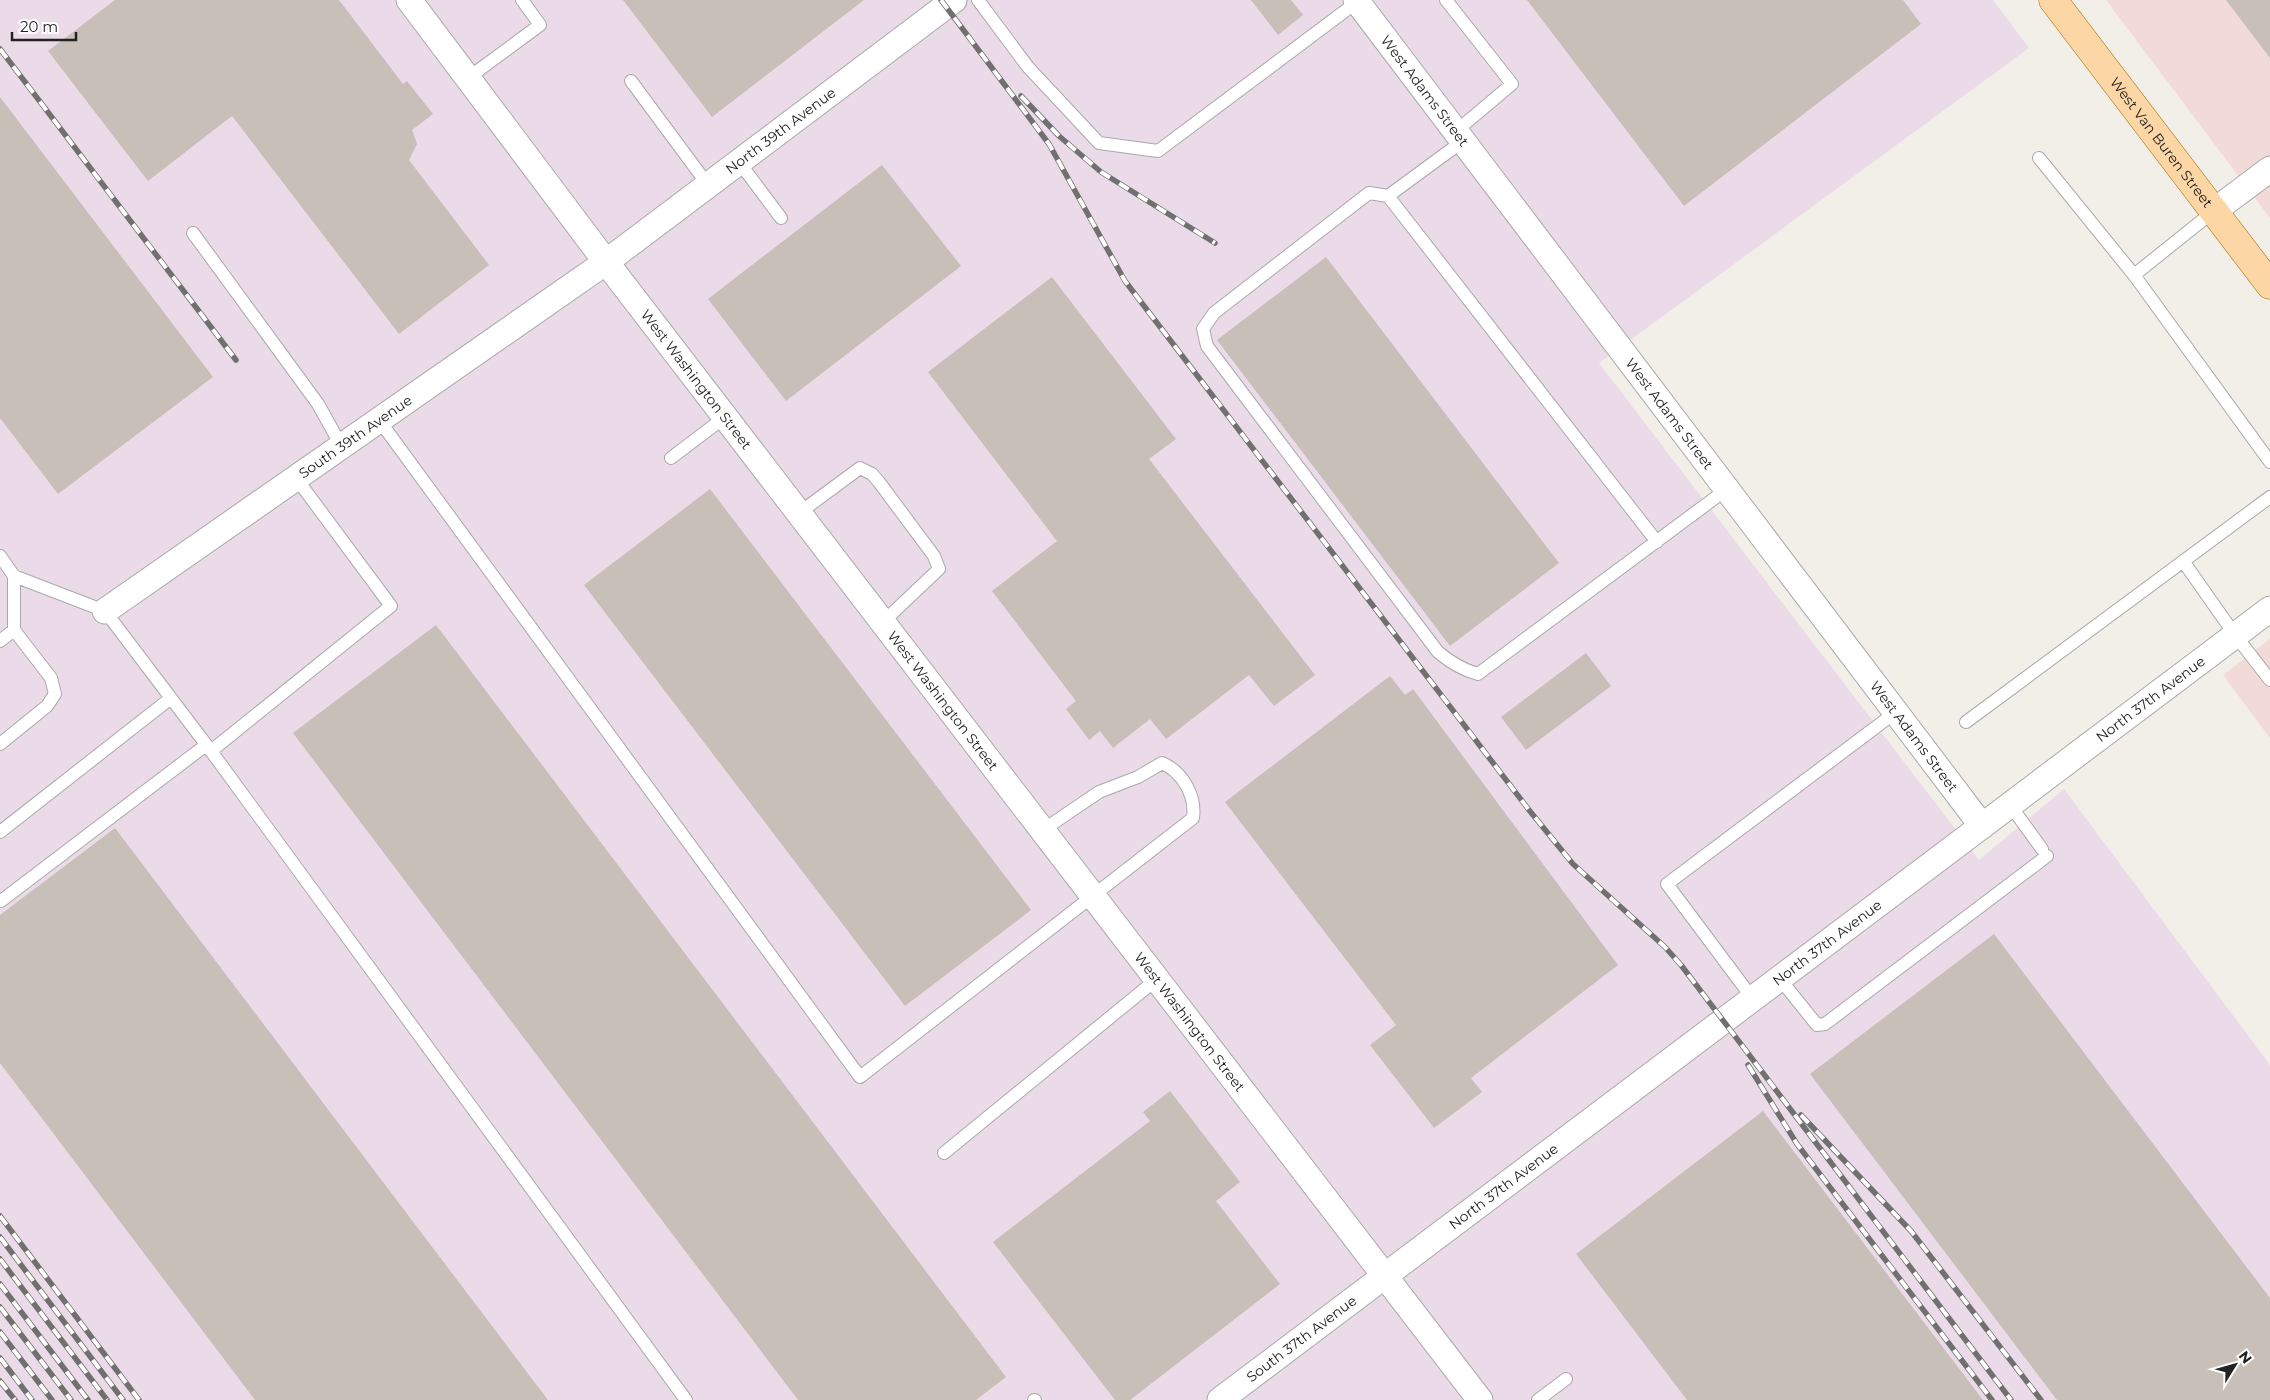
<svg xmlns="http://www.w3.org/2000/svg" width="2270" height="1400" font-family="Montserrat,sans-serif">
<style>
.commercial{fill:#f2dad9}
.industrial{fill:#ebdbe8}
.building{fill:#c7bfb8}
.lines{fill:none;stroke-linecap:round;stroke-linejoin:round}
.lane-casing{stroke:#a9a9a9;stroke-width:14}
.street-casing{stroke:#a9a9a9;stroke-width:27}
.primary-casing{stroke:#a06b00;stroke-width:29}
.lane{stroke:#fff;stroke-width:12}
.street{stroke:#fff;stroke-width:25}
.primary{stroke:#fcd6a4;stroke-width:28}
.rail-casing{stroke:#707070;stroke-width:5.5}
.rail{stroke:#fff;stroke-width:4;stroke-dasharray:11;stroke-linecap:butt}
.labels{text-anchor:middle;stroke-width:4.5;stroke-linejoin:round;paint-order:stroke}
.street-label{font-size:14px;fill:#222;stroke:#fff}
</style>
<rect width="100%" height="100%" fill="#f2efe9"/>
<path class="commercial" d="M2106 0H2270V218Z
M2270 639V738L2223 675Z"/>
<path class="industrial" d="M0 0H1993L2029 48 1599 363 1979 860 2064 789 2270 1065V1400H0Z"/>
<path class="building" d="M115 0H339L403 84 407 81 433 114 412 130 417 144 409 160 489 265 399 334 232 116 148 181 48 51Z
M623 0H864L712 117Z
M1251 0H1291L1303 15 1278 35Z
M1527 0H1903L1921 24 1684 206Z
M2226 0H2270V58Z
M0 97 213 377 58 494 0 418Z
M882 165 961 266 786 401 708 299Z
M1326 257 1559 563 1450 646 1217 340Z
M1052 277 1176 439 1149 459 1315 675 1274 706 1249 675 1166 739 1150 719 1113 748 1100 731 1089 740 1066 709 1076 701 992 591 1057 541 928 372Z
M710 489 1031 910 905 1006 584 585Z
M436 625 1006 1377 976 1400H798L293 733Z
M1586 653 1611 686 1526 750 1501 717Z
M1390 676 1405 695 1413 689 1618 965 1471 1078 1482 1092 1434 1128 1370 1045 1396 1025 1225 802Z
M115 828 548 1400H255L0 1063V915Z
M1994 934 2270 1298V1400H2057L1810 1074Z
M1170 1091 1240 1182 1216 1201 1280 1284 1130 1400H1115L993 1242 1150 1121 1143 1112Z
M1763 1111 1983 1400H1687L1576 1254Z"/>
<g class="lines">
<g class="lane-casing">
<path id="lane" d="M978 0 1028 67 1099 143 1158 151 1357 2
M1446 0 1512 84 1455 132
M468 78 540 25 522 0
M631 81 708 185
M1463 141 1388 196 1369 193 1214 313 1203 329 1207 346 1438 652C1450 662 1463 670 1478 674L1727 489
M2039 158 2134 275
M739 162 781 218
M1388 196 1657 542
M2214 211 2134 275 2270 462
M193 233 318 404 342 447
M379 420 860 1077 1193 818C1196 796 1183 772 1162 763L1138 777 1099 792 1043 830
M671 458 725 417
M296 478 391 606 211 751 686 1400
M799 513 860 468 872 474 879 482 934 556 939 569 883 622
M0 556 14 576 105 611 211 751
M2183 561 2235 635 2270 680
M0 641 14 630
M1966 722 2270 497
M0 744 47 706 55 694 51 678 14 630V576
M2010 805 2042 849
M0 832 171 698
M0 900 1 901 206 745
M1780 979 1817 1025 1825 1024 2047 856
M1753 999 1667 884 1896 712
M944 1153 1157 979
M1034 1400H1035
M1538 1400 1566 1379"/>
</g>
<g class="street-casing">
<g id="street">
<path id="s1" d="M409 0 606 262 1480 1400"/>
<path id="s2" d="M1356 0 1982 826"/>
<path d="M2214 211 2270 169"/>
<path id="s3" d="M105 611 606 262 954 0"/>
<path id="s4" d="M1220 1400 2270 609"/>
</g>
</g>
<g class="primary-casing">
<g id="primary">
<path id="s5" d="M2053 0 2270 285"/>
</g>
</g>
<use href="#lane" class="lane"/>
<use href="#street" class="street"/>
<use href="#primary" class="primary"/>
<g class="rail-casing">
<path id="rail" d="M941 0 1049 144 1125 281 1529 810 1573 864 1665 947 1681 965 2011 1400
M0 49 236 360
M1021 96 1059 136 1101 172 1215 243
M1748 1065 1797 1144 1992 1400
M1801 1115 1911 1231 2041 1400
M0 1216 139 1400
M0 1237 123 1400
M0 1259 107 1400
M0 1284 88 1400
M0 1307 71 1400
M0 1332 52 1400
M0 1358 32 1400
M0 1381 15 1400"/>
</g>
<use href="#rail" class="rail"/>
</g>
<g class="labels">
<g class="street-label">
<text dy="5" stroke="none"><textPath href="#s2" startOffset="114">West Adams Street</textPath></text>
<text dy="5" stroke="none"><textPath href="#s3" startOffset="829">North 39th Avenue</textPath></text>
<text dy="5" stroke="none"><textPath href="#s5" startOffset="179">West Van Buren Street</textPath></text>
<text dy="5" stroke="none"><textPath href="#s1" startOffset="476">West Washington Street</textPath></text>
<text dy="5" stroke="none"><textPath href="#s2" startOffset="519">West Adams Street</textPath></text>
<text dy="5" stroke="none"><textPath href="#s3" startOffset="305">South 39th Avenue</textPath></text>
<text dy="5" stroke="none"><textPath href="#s4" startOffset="1165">North 37th Avenue</textPath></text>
<text dy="5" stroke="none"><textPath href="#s1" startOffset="881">West Washington Street</textPath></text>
<text dy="5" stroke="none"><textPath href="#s2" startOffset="924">West Adams Street</textPath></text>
<text dy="5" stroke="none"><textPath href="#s4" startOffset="760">North 37th Avenue</textPath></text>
<text dy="5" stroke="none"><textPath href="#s1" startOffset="1286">West Washington Street</textPath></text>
<text dy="5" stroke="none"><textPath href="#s4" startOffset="355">North 37th Avenue</textPath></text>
<text dy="5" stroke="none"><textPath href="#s4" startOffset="102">South 37th Avenue</textPath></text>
</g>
</g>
<g transform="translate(2235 1365) rotate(53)" stroke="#ffffff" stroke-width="4" paint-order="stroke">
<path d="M0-4L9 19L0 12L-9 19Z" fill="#222222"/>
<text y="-8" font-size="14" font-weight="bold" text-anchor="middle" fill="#222222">N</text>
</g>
<path d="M12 32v8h64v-8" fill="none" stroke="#222222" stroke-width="2.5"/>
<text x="20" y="32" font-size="15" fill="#222222" stroke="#ffffff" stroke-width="4" paint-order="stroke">20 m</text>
</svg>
